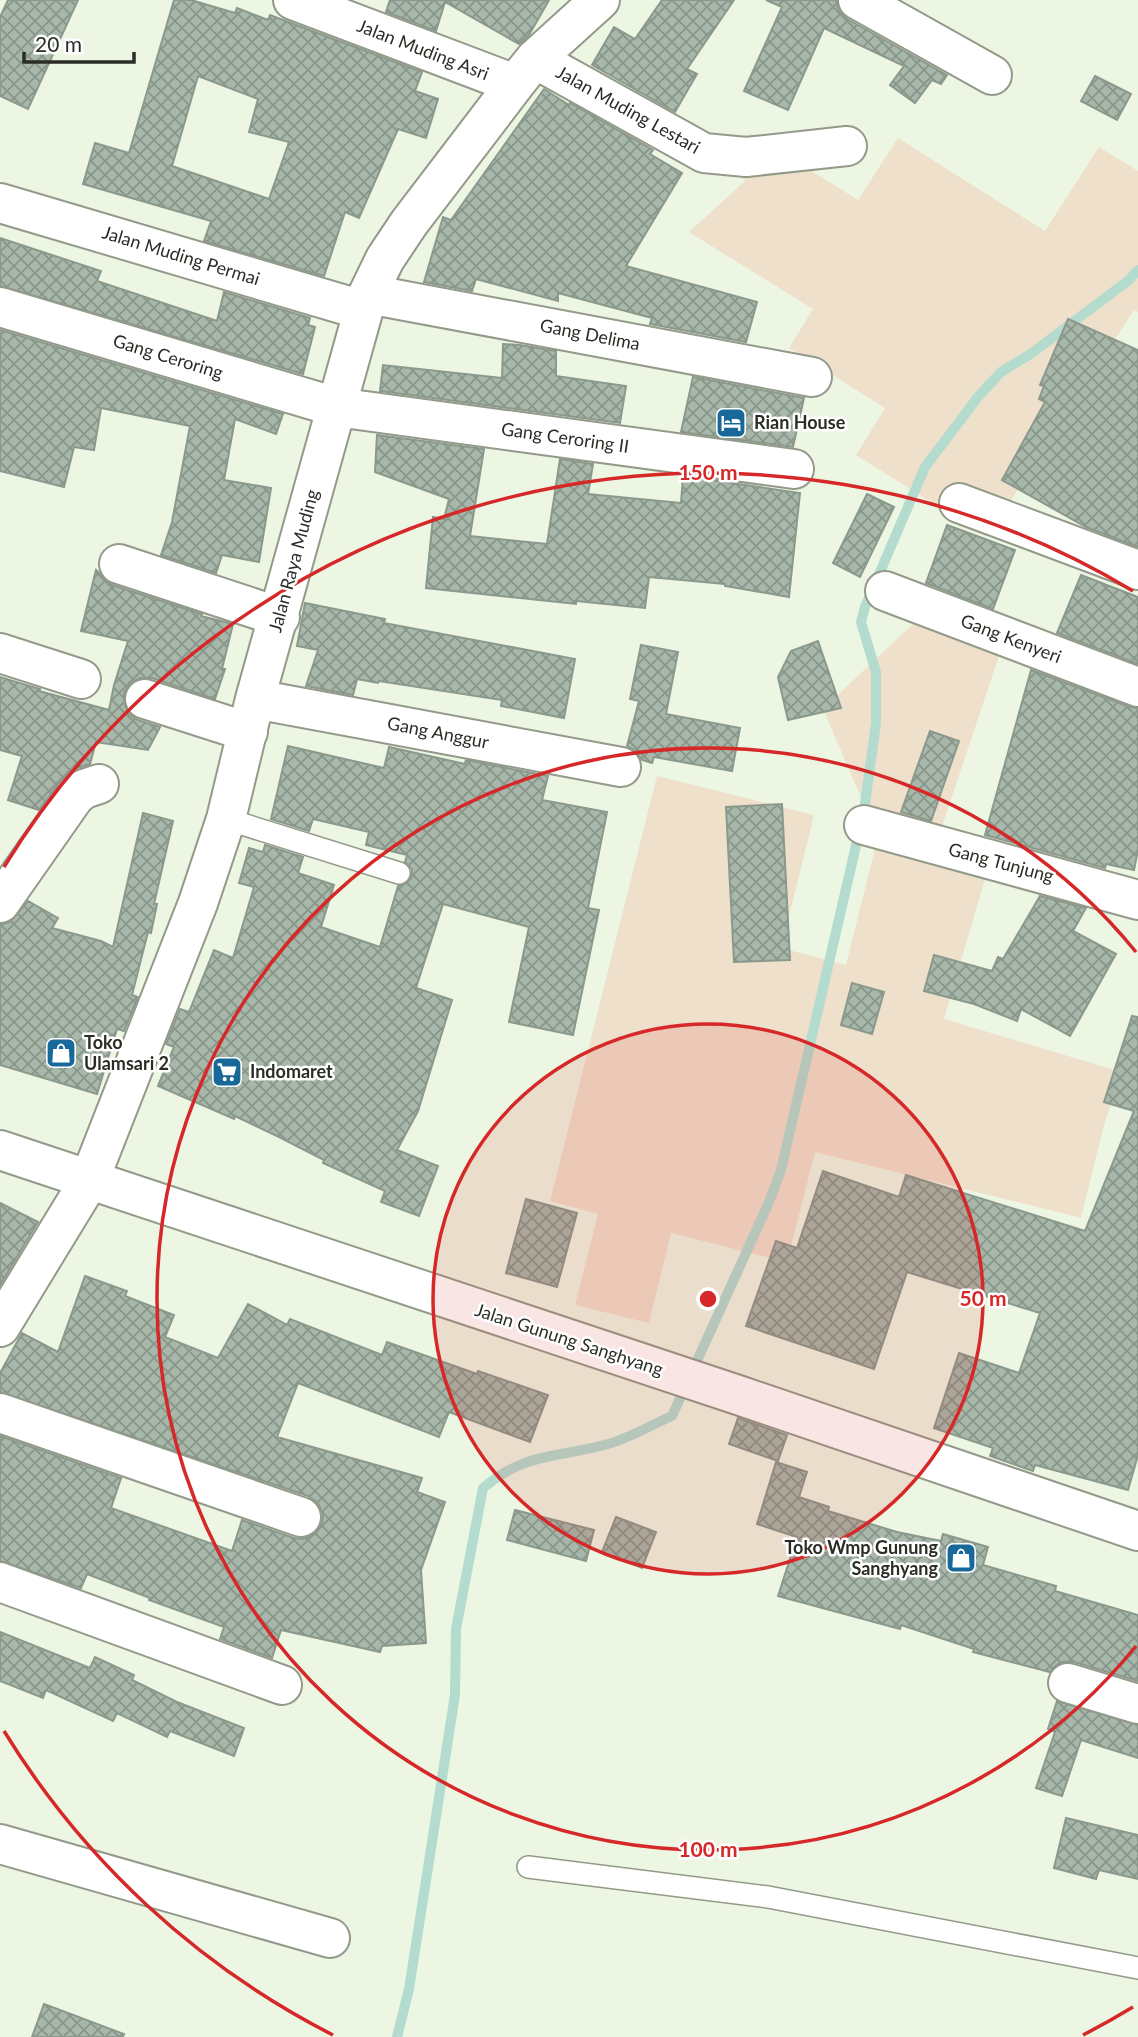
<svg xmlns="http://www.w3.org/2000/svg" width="1138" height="2037" font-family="Lato,sans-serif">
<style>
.grass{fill:#eee0ca}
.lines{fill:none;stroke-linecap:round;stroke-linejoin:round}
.stream{stroke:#b3dcce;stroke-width:10}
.building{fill:url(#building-cross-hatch);stroke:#8a998c;stroke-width:2;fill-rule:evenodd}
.lane-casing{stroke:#939a89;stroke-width:24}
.street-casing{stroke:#939a89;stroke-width:42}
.secondary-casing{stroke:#939a89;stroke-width:42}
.lane{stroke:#fff;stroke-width:21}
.street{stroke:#fff;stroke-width:38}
.secondary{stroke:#fff;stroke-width:38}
.ring{fill:none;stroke:#d62828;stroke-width:3.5}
.labels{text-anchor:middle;stroke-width:5;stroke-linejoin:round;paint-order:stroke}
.street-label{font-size:18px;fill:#2a2d26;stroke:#fff}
.poi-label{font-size:18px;font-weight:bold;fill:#2a2d26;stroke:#fff;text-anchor:start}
.centre{fill:#d62828;stroke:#fff;stroke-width:3.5}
.ring-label{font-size:21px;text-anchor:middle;font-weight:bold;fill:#d62828;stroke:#fff;stroke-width:5;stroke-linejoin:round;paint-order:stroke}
</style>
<defs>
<pattern id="building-cross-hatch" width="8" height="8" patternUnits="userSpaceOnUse" patternTransform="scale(1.75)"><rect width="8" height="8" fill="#a7b7a9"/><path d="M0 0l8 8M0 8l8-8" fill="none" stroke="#889589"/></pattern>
</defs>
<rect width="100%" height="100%" fill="#edf6e3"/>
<path class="grass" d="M751 133 858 200 898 138 1045 231 1099 147 1138 171V312L1134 310 987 537 856 455 885 408 789 348 813 309 689 232 745 181 726 167Z
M914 623 1000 653 934 850 989 865 944 1019 1122 1072 1104 1125 1081 1218 815 1152 787 1262 671 1233 649 1323 575 1305 598 1214 550 1201 657 776 814 815 781 948 846 965 878 837 823 709Z"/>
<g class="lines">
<path class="stream" d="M397 2037 409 1989 455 1695 456 1629 483 1488C525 1452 558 1458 608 1444 630 1438 651 1425 672 1416L769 1202 781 1170 864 811 876 723V672L861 622 865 607 925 467 978 397 1001 372 1032 353 1129 280 1138 270"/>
</g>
<path class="building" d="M8 0H78L28 109 0 96V17Z
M174 0H191L235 13 237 8 268 20 270 15 320 34 422 72 415 91 438 99 426 138 398 129 359 218 345 212 324 276 204 241 211 221 83 184 95 143 129 153ZM198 76 258 99 249 132 289 142 269 199 172 166Z
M390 0H549L529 35 519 44 445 2 436 31 386 12Z
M662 0H734L687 69 697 74 675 112 592 65 614 27 635 39Z
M766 0H836L839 11 847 19 947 75 941 84 932 80 915 103 890 85 904 66 824 28 788 110 744 91 782 7Z
M1095 76 1131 94 1117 120 1081 101Z
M544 89 569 105 570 103 653 150 650 154 682 173 626 266 757 302 746 342 650 324 652 318 558 293V301L476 279 472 291 424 282 443 217 451 220Z
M0 238 101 271 97 281 217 321 224 292 310 318 308 325 315 327 303 374 0 286Z
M1068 319 1138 350V547L1086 527 1002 480 1045 402 1039 399 1044 386 1040 385Z
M0 330 283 414 276 434 235 419 224 480 271 488 259 562 222 555 216 573 161 555 172 522 190 426 101 408 94 450 74 447 64 487 0 471Z
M503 344 520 345 556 351V376L626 386 620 423 380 391 383 365 502 378Z
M693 377 804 398 793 447 681 432Z
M377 435 484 449 470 536 547 544 560 459 593 464 588 494 681 503 683 476 800 493 789 597 725 586V584L649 577 645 608 576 601V604L426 588 433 517 444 519 449 499 375 472Z
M867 494 894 507 860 577 833 563Z
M947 525 1015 550 993 609 926 583Z
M96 570 112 585 202 614 201 616 233 624 222 669H225L215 699 152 678H140L130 683 124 693V703L129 714 138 720 160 727 148 750 96 742 90 764 77 768 62 779 39 810 8 800 22 756 0 750V677L40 689 39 691 109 710 114 685 128 641 81 631Z
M1081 575 1138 597V664L1057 633Z
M305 603 385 619 384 623 575 659 564 718 501 706 502 700 379 681 378 683 357 679 353 695 306 686 318 650 297 646Z
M818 641 841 708 788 720 778 677 791 651Z
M641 645 678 652 666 714 740 728 732 771 654 757 652 763 642 760 636 751 627 746 639 701 630 699Z
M1031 670 1130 707 1138 708V850L1134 870 1106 864 1105 868 985 835Z
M930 731 959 741 931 821 901 812Z
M288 746 384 768 389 747 465 764 466 760 548 776 542 800 607 812 588 908 599 910 573 1035 509 1022 529 927 443 904 416 988 452 1000 418 1111 397 1150 438 1166 419 1216 381 1202 385 1191 323 1163 324 1160 279 1137 235 1116 234 1119 158 1086 174 1047 166 1044 180 1009 189 1012 214 950 233 958 254 887 239 883 249 848 263 852 265 845 303 857 298 873 334 885 321 927 380 947 398 886 407 883 411 878 412 869 405 862 407 855 366 845 369 832 313 819 309 831 271 819Z
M782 804 790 960 734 962 726 807Z
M143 813 173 821 154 904H157L151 933 148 932 132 995 138 997 124 1031 117 1029 97 1094 0 1065V925L10 922 28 901 58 918 52 928 101 941 113 947Z
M1040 896 1086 908 1073 931 1116 954 1070 1036 1021 1009 1017 1021 974 1004 924 991 934 955 992 971 998 957 1003 959Z
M852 983 884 992 872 1034 841 1025Z
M1132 1016 1138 1017V1455L1128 1490 1035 1465 1033 1471 990 1456 993 1448 934 1428 959 1353 1019 1373 1040 1313 907 1272 874 1369 746 1326 776 1241 797 1248 823 1171 899 1197 906 1175 1085 1231 1134 1111 1104 1102Z
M526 1199 577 1213 557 1287 506 1273Z
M0 1203 38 1222 0 1285Z
M85 1276 127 1291 125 1296 174 1315 165 1337 218 1358 248 1304 287 1325 290 1319 382 1355 387 1342 477 1374 478 1371 548 1395 530 1442 449 1412 439 1437 298 1383 277 1437 422 1478 417 1492 445 1502 421 1570 426 1643 382 1646 380 1652 281 1630 272 1658 220 1639 224 1627 149 1600 150 1598 87 1574 81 1588 0 1561V1436L121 1478 111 1508 232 1551 242 1520 294 1538 304 1539 316 1533 322 1523 323 1514 318 1503 308 1496 0 1392V1373L22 1333 58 1352Z
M738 1418 787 1435 778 1461 729 1444Z
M776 1462 807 1472 799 1497 829 1507 828 1511 897 1532 941 1541 943 1534 988 1547 983 1565 1056 1586 1055 1591 1138 1615V1681L1074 1662H1062L1054 1667 1050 1672 973 1652 974 1649 901 1625 900 1629 778 1596 797 1537 757 1524Z
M515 1510 594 1530 586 1561 507 1540Z
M616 1517 656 1532 642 1568 602 1552Z
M0 1632 90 1668 95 1657 134 1675 132 1680 177 1702 244 1728 234 1756 170 1731 167 1737 117 1713 113 1721 46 1690 43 1698 0 1681Z
M1057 1701 1138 1725V1758L1081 1740 1062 1796 1036 1788 1055 1732 1048 1729Z
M1066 1818 1138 1835V1879L1099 1870 1096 1879 1054 1868Z
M44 2004 124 2034 123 2037H32Z"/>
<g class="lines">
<g class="lane-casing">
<path id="lane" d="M226 819 399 873
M528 1867 768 1897 1138 1968"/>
</g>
<g class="street-casing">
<path id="street" d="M293 0 515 84
M858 0 992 75
M535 59 704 153 746 157 847 146
M0 203 362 310
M368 294 812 377
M0 307 336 407 794 469
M959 503 1138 570
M119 564 280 617
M885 591 1138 687
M0 653 81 679
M145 699 248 732
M255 699 621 767
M864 825 1138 900
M0 903 75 796 84 789 99 784
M89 1181 198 903 226 819 255 699 368 294 385 259 409 223 515 84 535 59 600 0
M0 1413 301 1517
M0 1582 282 1685
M1068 1683 1138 1704
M0 1844 330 1938"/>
</g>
<g class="secondary-casing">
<path id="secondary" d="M0 1150 738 1395 1138 1531
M0 1327 89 1181"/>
</g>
<use href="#lane" class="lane"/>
<use href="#street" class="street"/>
<use href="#secondary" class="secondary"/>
</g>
<circle cx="708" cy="1299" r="275" fill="#d62828" fill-opacity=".12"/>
<g class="ring">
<circle cx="708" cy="1299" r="275"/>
<path d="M1136 1646A551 551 0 1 1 1136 952"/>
<path d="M1133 2007A826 826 0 0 1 1083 2035M333 2035A826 826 0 0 1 4 1731M4 867A826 826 0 0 1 1133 591"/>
</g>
<defs>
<g id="hotel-square" transform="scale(1.575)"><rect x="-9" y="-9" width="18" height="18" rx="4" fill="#18699a" stroke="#fff"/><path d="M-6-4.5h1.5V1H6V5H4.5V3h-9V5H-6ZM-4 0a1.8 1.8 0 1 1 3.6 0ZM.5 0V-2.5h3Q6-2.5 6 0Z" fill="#fff"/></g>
<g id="shop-square" transform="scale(1.575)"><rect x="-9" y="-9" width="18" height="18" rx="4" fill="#18699a" stroke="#fff"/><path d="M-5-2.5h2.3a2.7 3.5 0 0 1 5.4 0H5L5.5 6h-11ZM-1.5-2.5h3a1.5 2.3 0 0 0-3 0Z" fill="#fff"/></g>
<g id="supermarket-square" transform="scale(1.575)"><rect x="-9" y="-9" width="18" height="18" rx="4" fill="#18699a" stroke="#fff"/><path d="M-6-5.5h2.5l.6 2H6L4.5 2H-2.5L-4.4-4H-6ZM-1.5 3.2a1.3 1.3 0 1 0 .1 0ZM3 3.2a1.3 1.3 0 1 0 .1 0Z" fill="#fff"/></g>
</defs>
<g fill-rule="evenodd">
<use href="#hotel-square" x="731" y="423"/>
<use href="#shop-square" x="61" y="1053"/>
<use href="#supermarket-square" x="227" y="1072"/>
<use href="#shop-square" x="961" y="1558"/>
</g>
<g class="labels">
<g class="street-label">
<text transform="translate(423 50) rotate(21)" y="6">Jalan Muding Asri</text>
<text transform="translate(628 110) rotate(29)" y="6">Jalan Muding Lestari</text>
<text transform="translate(181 256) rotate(17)" y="6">Jalan Muding Permai</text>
<text transform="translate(590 335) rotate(11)" y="6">Gang Delima</text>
<text transform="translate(168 357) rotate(17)" y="6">Gang Ceroring</text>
<text transform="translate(565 438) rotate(8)" y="6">Gang Ceroring II</text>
<text transform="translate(294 561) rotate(-75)" y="6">Jalan Raya Muding</text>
<text transform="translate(1011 639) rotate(21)" y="6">Gang Kenyeri</text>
<text transform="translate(438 733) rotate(11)" y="6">Gang Anggur</text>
<text transform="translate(1001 863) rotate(15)" y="6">Gang Tunjung</text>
<text transform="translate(569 1340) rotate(18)" y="6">Jalan Gunung Sanghyang</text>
</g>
<g class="poi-label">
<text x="754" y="429">Rian House</text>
<text x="84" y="1049">Toko<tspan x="84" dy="21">Ulamsari 2</tspan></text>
<text x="250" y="1078">Indomaret</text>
<text x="938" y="1554" text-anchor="end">Toko Wmp Gunung<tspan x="938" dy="21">Sanghyang</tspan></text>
</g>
</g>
<circle cx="708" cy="1299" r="10" class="centre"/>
<g class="ring-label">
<text x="708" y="480">150 m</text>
<text x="983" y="1306">50 m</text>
<text x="708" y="1857">100 m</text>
</g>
<path d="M24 52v10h110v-10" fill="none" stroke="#2a2d26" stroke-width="3.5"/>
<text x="35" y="52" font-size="21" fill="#2a2d26" stroke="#ffffff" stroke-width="5" paint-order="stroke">20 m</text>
</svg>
